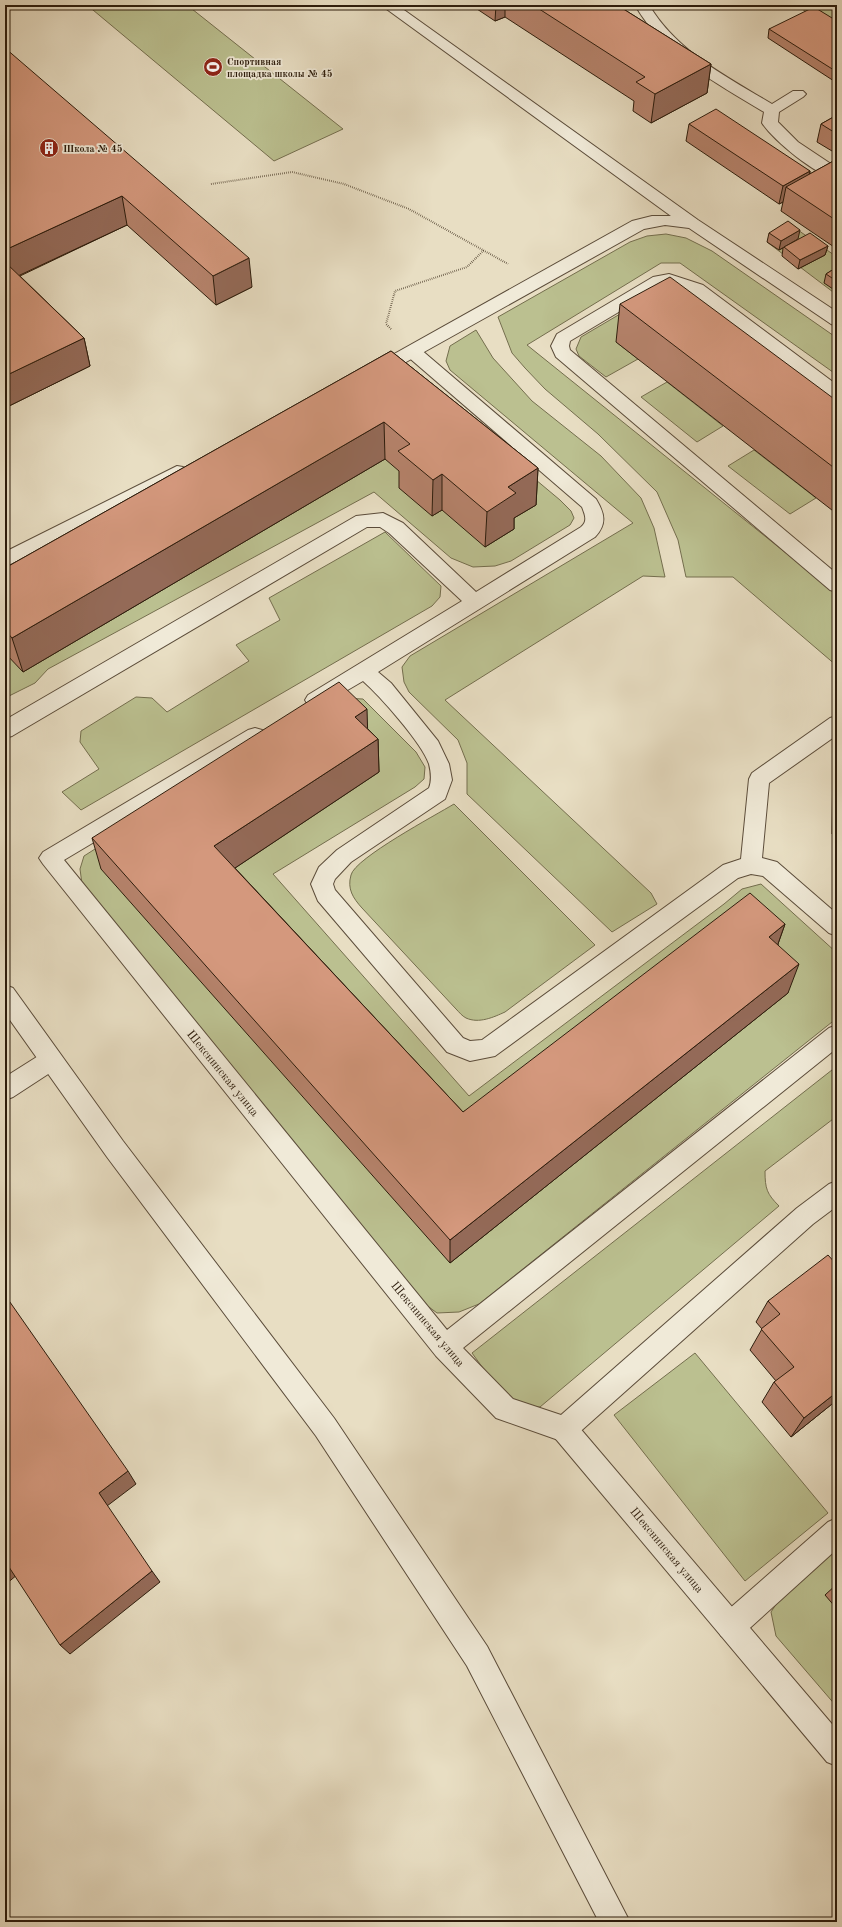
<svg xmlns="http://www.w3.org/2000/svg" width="842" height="1927" font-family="'Old Standard TT',serif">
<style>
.green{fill:#bbc090;stroke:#746e4e}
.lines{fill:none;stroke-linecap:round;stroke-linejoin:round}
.service-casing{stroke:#5b4c3a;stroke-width:2}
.minor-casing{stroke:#5b4c3a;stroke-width:2}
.path{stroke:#2c1c0c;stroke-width:2;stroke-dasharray:0.5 1.5;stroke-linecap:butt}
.service{fill:#f0ead8;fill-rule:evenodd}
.minor{fill:#f0ead8;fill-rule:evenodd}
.wall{fill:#b6836c;stroke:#2c1c0c}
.shaded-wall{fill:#946a58;stroke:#2c1c0c}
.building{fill:#d4987d;stroke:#2c1c0c}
.labels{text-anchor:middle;stroke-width:3.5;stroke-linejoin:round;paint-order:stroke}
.far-poi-label{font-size:10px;font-weight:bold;fill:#2c1c0c;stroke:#f0ead8;text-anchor:start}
.street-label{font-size:12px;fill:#2c1c0c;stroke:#f0ead8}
</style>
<rect width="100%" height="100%" fill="#e8dec3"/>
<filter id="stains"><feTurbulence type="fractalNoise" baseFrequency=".005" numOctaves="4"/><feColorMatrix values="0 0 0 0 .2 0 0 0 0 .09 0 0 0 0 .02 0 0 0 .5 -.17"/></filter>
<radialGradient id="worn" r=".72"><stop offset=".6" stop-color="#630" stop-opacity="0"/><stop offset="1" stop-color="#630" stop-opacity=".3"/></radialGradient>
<path class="green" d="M87 5H187L343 129 274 161Z
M795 5H837V30Z
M792 226 837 257V295L767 242Z
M666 234 686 238 712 251 837 338V375L680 263H661L527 345 837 594V666L733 577H686L678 540 657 492 598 434 545 389 525 368 512 353 498 317 630 242 647 236Z
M654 294 616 342 638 359 606 377 579 356 576 349 581 337Z
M476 330 493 358 532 401 601 456 641 498 654 528 665 577 643 576 445 700 651 893 657 904 612 932 467 794V763L458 740 409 692 404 682 402 667 410 656 633 523 450 370 446 361 450 346Z
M667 382 723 426 697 442 641 397Z
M420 383 560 500 571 511 574 518 570 525 511 561 495 566 473 567 451 558 374 492 48 669 35 683 5 698V577Z
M754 450 816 498 790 514 728 466Z
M385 532 441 586 440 597 432 606 81 810 62 792 99 769 80 742 81 731 136 697 152 698 167 712 249 661 236 645 280 620 269 598Z
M341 698 363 699 416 752 425 767 424 779 415 787 273 874 469 1096 724 904 742 889 761 884 837 953V1018L479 1304 459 1312 437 1313 421 1301 82 884 80 869 84 856 315 709Z
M454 804 595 945 505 1012C494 1017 479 1024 466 1018 462 1016 459 1012 456 1009L362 908C353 898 347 889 351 875 355 858 436 815 454 804Z
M837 1066V1116L765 1171C765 1189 767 1194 779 1206L540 1407H519L504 1397 472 1353Z
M695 1353 828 1513 745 1581 614 1415Z
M837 1545V1707L776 1636 771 1612 784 1592Z"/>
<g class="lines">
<g class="service-casing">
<path id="service" d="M635 5H649C677 52 727 77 772 104L793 91H803L806 94 803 97 779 112 778 122 798 142 837 168V180C815 174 775 142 762 123L764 112C715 82 665 57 635 5Z
M669 274 703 285 837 385V400L831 398 691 293 668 285H664L570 341 569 346 570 350 837 574V592L830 590 556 357 551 346 557 334 653 277Z
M413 346 419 348 596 499C605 514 607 524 595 537L378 672 391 683 438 741 449 764 452 780 445 799 351 862 335 879 333 884 335 890 463 1038 470 1041 482 1040 723 865 741 859 749 779 752 773 830 718 837 716V735L769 783 762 858 777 862 837 914V936L829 933 763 876 751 874 738 878 495 1056 470 1061 447 1052 318 901 311 884 319 867 337 850 429 788C432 780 431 772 429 764 422 743 380 696 363 681L322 705 315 708 308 705 305 700 308 695 462 601 389 533 380 527H367L12 736 5 738V720L356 516 383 513 403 523 476 592 581 527C588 521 585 515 582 507L407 356 404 352 407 348Z
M255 728 262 730 265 736 262 742 64 860 447 1330 829 1028 837 1025V1048L463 1348 513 1399 561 1415 797 1208 829 1184 837 1181V1206L813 1224 573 1438 564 1442 496 1418 436 1356 43 864 39 858 43 852 248 730Z
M51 1050 59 1053 62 1060 59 1067 13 1097 5 1100V1077L43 1053Z
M837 1518V1549L741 1636 731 1640 721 1636 717 1626 721 1616 828 1522Z"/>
</g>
<g class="minor-casing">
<path id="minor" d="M381 5H397L698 220 837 312V326L831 324 689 228 665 225 644 229 381 376 375 378 369 376 366 372 369 368 632 221 652 216H671Z
M177 466 183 467 186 472 183 477 5 567V552Z
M5 985 13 988 123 1141 334 1418 487 1646 630 1922H599L467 1666 316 1436 107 1157 5 1013Z
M564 1416 573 1420 837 1730V1766L827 1762 555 1438 551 1429 555 1420Z"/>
</g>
<path class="path" d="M211 184 292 172 344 184 409 209 508 264
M391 329 386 324 395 291 467 267 484 250"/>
<use href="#service" class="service"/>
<use href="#minor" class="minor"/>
</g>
<path class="wall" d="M471 5H617L711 64 707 93 651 123 633 111 634 101 505 17 495 21Z
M837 21V83L768 38 769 29Z
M5 48 252 287 216 305 127 225 20 276 84 338 90 366 5 408Z
M837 115V154L817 142 821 124Z
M689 124 810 171V174L837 159V249L781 211 783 202 779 204 686 141Z
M769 233 798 239 791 243 828 246 825 255 798 269 782 256 783 248 779 250 767 242Z
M837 267V287L833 289 824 283 826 274Z
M620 304 837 401V514L616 342Z
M391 351 538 468 536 505 514 518V529L485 547 442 510 432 516 399 488V471L385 459 23 672 5 653V568Z
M368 729 378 739 379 772 235 868 463 1112 785 924 778 944 788 993 450 1263 101 869 92 838Z
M837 742V835L832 834 833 754Z
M837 1265V1401V1400L791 1437 762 1402 774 1382 776 1381 750 1350 762 1329 756 1322 768 1301Z
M837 1584V1609L825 1595Z"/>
<path class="shaded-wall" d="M496 5H505V17L495 21Z
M711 64 707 93 651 123 655 94Z
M810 171 806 189 786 187 783 202 779 204 783 186Z
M122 196 127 225 5 282V250Z
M800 230 798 239 779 250 781 241Z
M828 246 825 255 798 269 800 260Z
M249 258 252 287 216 305 213 276Z
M837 279V287L833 289 835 280Z
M84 338 90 366 5 408V376Z
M384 422 385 459 23 672 12 638Z
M538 468 536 505 514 518V529L485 547 487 512 508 487Z
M442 474V510L432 516 433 480Z
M5 673 8 681 5 683Z
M367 709 368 743 355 717Z
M378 739 379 772 220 878 214 846Z
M785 924 774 955 769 937Z
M799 964 788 993 450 1263V1240Z
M837 1392V1400L791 1437 804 1418Z
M128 1471 136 1484 107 1506 99 1493Z
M7 1564 18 1574 5 1585V1565Z
M152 1571 160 1582 70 1654 60 1645Z"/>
<path class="building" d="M533 5H617L711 64 655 94 636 82 645 77Z
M814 7 837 21V72L769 29Z
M5 48 249 258 213 276 122 196 5 250Z
M716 109 810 171 783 186 689 124Z
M837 115V134L821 124Z
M837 159V221L786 187Z
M788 221 800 230 781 241 769 233Z
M810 233 828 246 800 260 784 247Z
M5 262 84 338 5 376Z
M837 267V279L835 280 826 274Z
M670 277 837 401V470L620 304Z
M391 351 538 468 508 487 516 493 487 512 442 474 433 480 398 451 410 444 384 422 12 638 5 630V568Z
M339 682 367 709 355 717 378 739 214 846 463 1112 750 893 785 924 769 937 799 964 450 1240 92 838Z
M828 1255 837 1265V1392L804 1418 774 1382 794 1367 761 1329 780 1314 768 1301Z
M5 1295 128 1471 99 1493 152 1571 60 1645 7 1564 5 1565Z"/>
<defs>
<g id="stadium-disc" transform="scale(1)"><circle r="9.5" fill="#8f2418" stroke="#f0ead8"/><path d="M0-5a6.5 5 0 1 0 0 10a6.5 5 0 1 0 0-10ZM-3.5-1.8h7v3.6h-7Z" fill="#fff"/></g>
<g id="building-disc" transform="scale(1)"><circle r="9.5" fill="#8f2418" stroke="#f0ead8"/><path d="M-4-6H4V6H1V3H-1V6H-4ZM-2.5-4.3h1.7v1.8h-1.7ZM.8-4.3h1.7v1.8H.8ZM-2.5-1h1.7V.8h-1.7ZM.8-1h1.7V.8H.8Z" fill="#fff"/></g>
</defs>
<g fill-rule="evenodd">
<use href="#stadium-disc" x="213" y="67"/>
<use href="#building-disc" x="49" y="148"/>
</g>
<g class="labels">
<g class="far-poi-label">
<text x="227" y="65">Спортивная<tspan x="227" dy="12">площадка школы № 45</tspan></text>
<text x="63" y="152">Школа № 45</text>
</g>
<g class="street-label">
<text transform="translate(223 1073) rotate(51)" y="4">Шекснинская улица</text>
<text transform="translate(428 1324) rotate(50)" y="4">Шекснинская улица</text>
<text transform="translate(667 1550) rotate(50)" y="4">Шекснинская улица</text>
</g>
</g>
<rect width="842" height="1927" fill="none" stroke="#e8dec3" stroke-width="20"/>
<rect x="6" y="6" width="830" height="1915" fill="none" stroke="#2c1c0c" stroke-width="2"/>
<rect x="10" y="10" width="822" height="1907" fill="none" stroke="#2c1c0c"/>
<rect width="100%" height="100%" filter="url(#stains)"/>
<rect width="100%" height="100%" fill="url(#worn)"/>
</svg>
